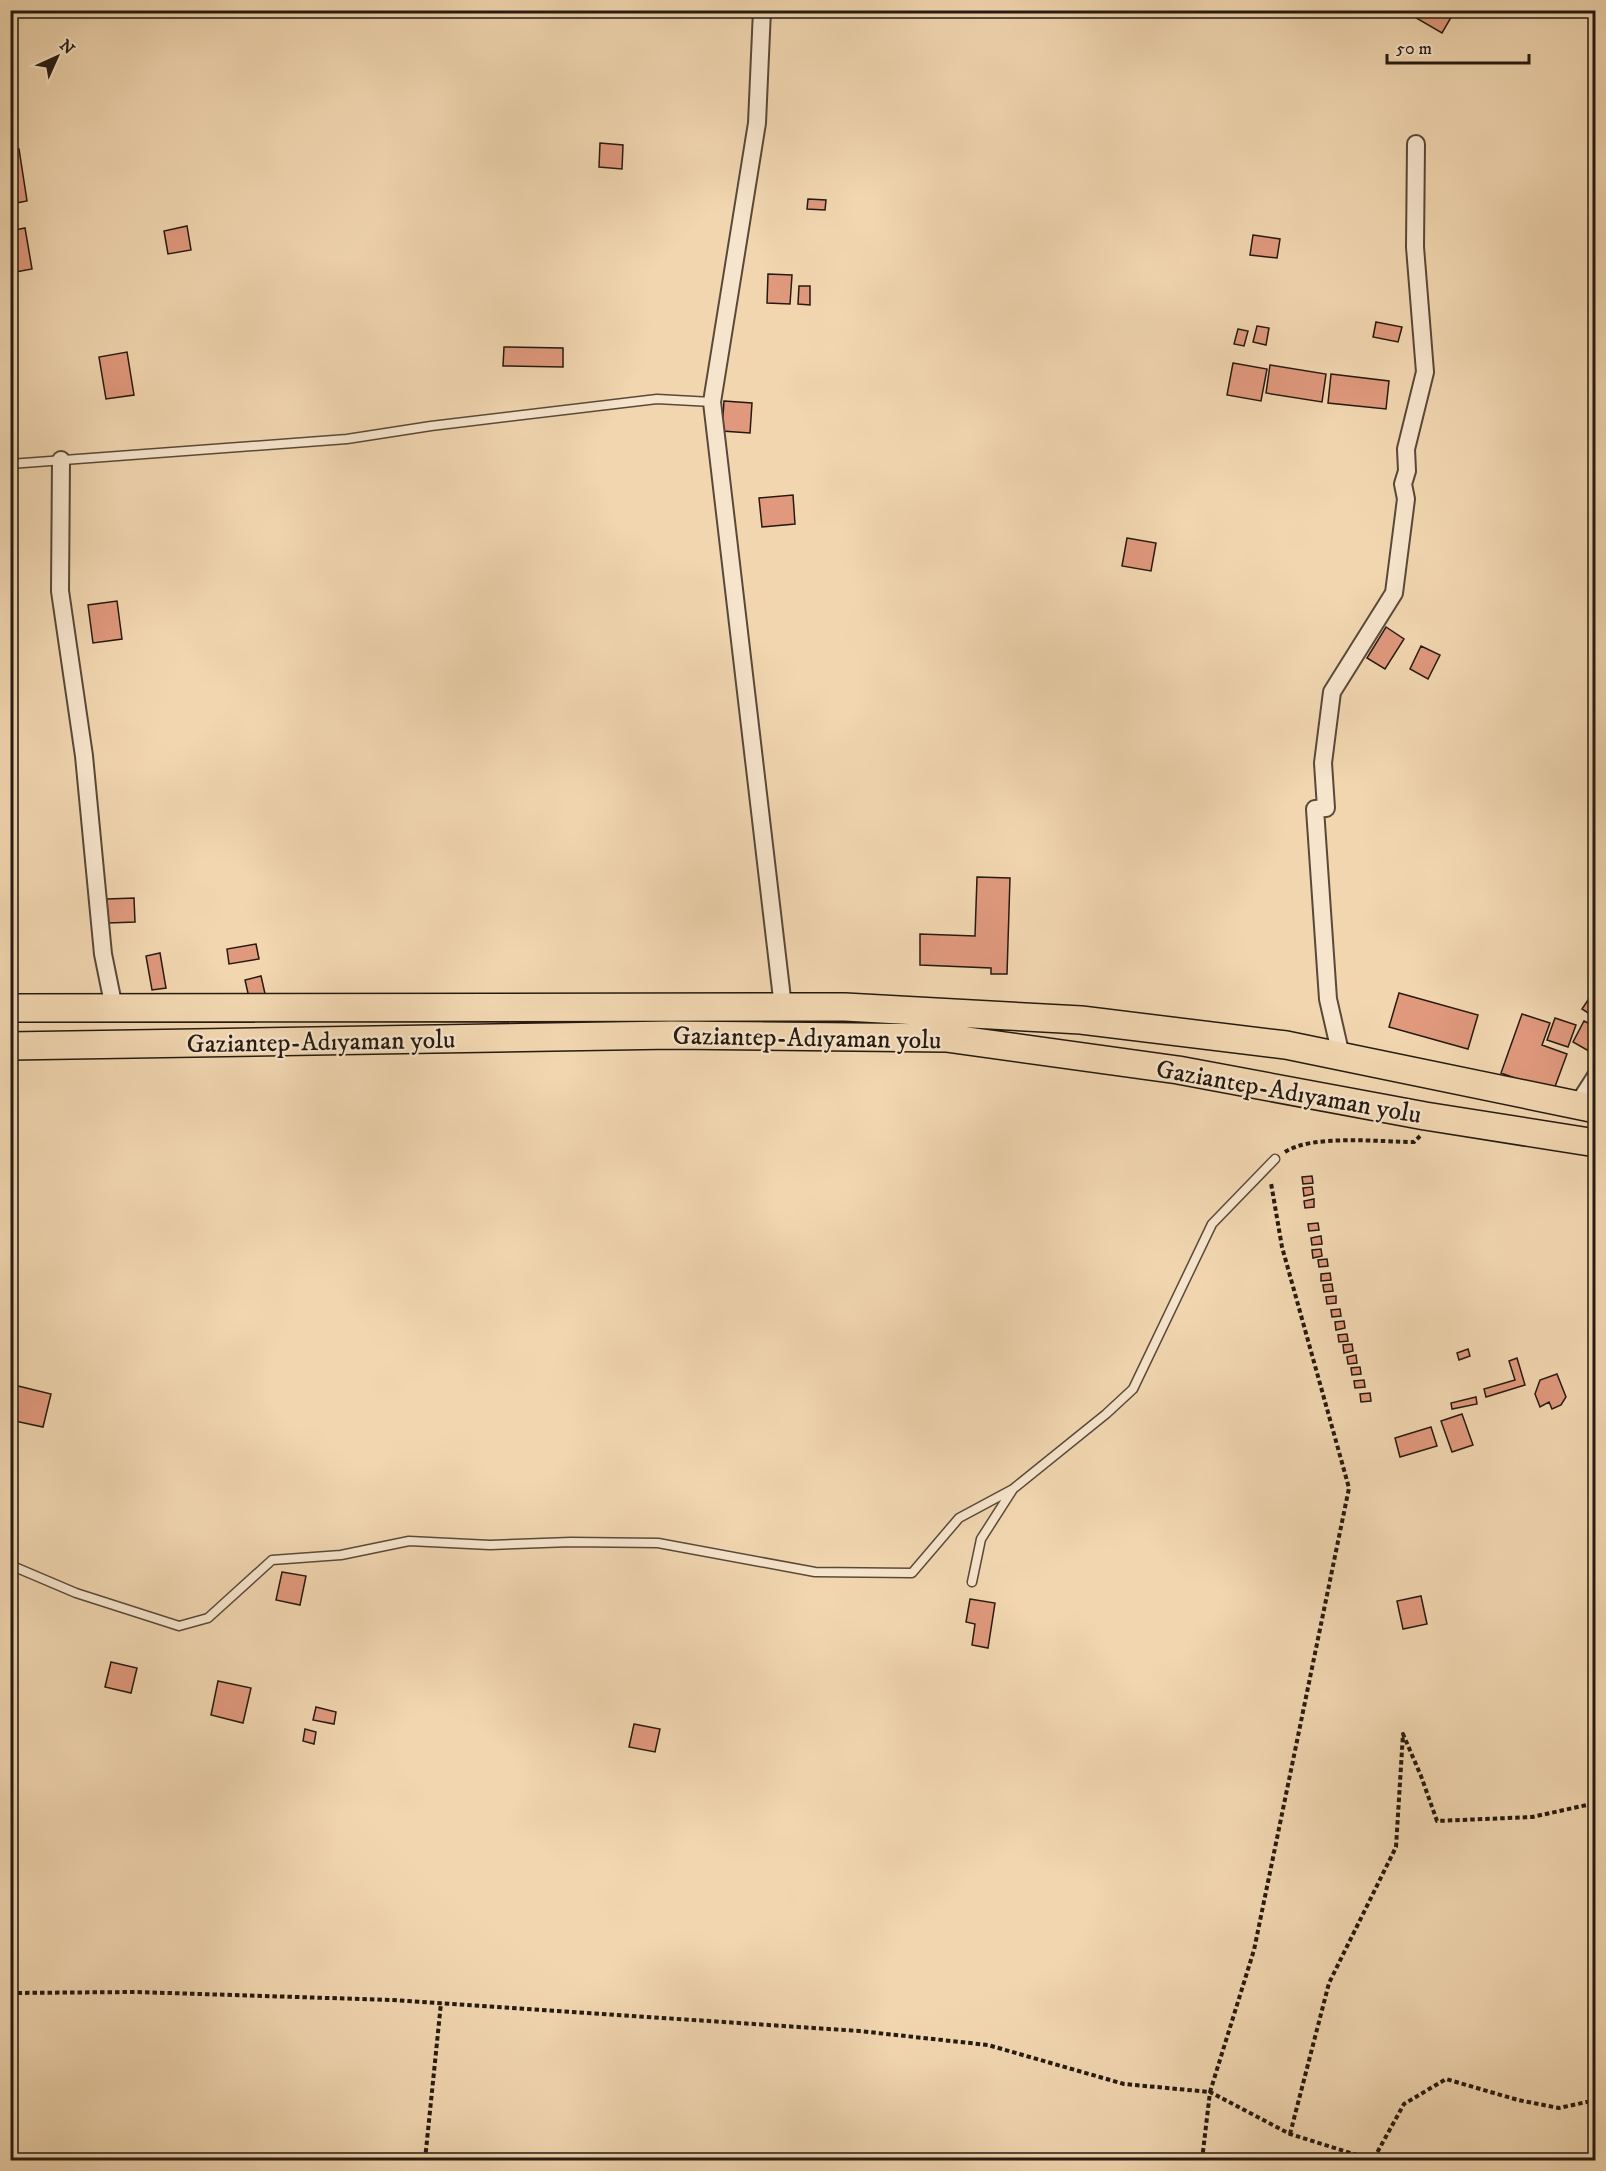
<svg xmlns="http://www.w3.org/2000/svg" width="1606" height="2171" font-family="'IM FELL DW Pica',serif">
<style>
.building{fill:#e0997d;stroke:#261a10;stroke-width:1.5}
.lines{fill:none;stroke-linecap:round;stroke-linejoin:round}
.service-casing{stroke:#594938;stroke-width:11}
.minor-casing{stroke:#594938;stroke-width:20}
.trunk-casing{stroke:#261a10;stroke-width:30}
.path{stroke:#261a10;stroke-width:4;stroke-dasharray:4.5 3;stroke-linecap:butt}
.service{stroke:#f6e4cc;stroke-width:8}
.minor{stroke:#f6e4cc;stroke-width:16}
.trunk{stroke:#f1d6b0;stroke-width:27}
.labels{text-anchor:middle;stroke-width:4.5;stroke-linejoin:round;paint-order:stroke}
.street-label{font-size:26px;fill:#261a10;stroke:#f6e4cc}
</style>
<rect width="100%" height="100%" fill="#f1d6b0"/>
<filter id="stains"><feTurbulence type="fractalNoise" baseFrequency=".00333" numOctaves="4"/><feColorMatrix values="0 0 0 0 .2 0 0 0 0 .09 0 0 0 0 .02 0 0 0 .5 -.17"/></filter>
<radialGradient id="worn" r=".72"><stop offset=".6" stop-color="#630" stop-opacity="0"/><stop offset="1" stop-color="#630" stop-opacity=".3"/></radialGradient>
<path class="building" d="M1413 10H1446L1453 14 1442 33 1411 15Z
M600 143 623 145 622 169 599 167Z
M19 149 27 201 16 203 10 150Z
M808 199 826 200 825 210 807 209Z
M187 226 191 250 168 254 164 231Z
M25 228 32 269 10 273V231Z
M1253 235 1280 239 1277 258 1250 255Z
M768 274 792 275 790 304 767 303Z
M799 286H810V305L798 304Z
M1376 322 1402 327 1398 342 1373 337Z
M1257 326 1269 328 1266 345 1253 342Z
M1238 329 1248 331 1244 346 1234 344Z
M504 347 563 348V367L503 366Z
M127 352 134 395 106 399 99 357Z
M1233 363 1267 369 1261 401 1227 395Z
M1270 365 1326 374 1322 402 1266 393Z
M1331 374 1389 381 1386 409 1328 403Z
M724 401 752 403 750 433 722 431Z
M793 495 795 524 762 527 759 498Z
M1127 538 1156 543 1151 571 1122 566Z
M117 601 122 639 93 643 88 605Z
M1386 627 1404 639 1385 669 1367 658Z
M1421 646 1440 655 1428 679 1410 669Z
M977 877 1010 878 1007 974H991V968L920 965V934L975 936Z
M134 898 135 922 108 923 107 899Z
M256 944 259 959 229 964 227 949Z
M160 953 166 988 152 990 146 956Z
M261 976 266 998 250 1002 245 980Z
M1596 988V1018L1582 1009Z
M1399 993 1478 1015 1468 1049 1389 1027Z
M1522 1014 1550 1023 1542 1045 1567 1054 1553 1092 1501 1073Z
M1555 1018 1576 1025 1568 1047 1547 1040Z
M1584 1021 1596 1027 1594 1054 1573 1042Z
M1312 1176 1313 1183 1303 1184 1302 1177Z
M1312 1187 1313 1194 1304 1196 1303 1188Z
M1314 1199V1207L1305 1208 1304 1201Z
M1596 1215V1245L1590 1216Z
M1318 1223 1319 1230 1309 1231 1308 1224Z
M1321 1236 1322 1244 1312 1245 1311 1238Z
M1321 1249 1322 1256 1313 1258 1312 1250Z
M1327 1259 1328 1266 1319 1267 1318 1260Z
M1330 1273 1331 1280 1321 1281V1274Z
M1332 1284 1333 1291 1324 1292 1323 1285Z
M1336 1296V1303L1327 1304 1326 1297Z
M1340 1309 1341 1316 1332 1317 1331 1310Z
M1344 1321 1345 1328 1336 1330 1335 1322Z
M1347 1334 1348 1341 1339 1342 1338 1335Z
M1352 1344 1353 1351 1344 1353 1343 1345Z
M1468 1349 1470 1356 1459 1360 1457 1353Z
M1356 1355 1357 1363 1348 1364 1347 1357Z
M1517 1358 1525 1385 1486 1397 1484 1389 1515 1380 1509 1361Z
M1360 1367 1361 1374 1352 1375 1351 1368Z
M1557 1374 1566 1397 1561 1405 1552 1409 1549 1402 1540 1407 1535 1394 1540 1380Z
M1364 1380 1365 1387 1355 1388 1354 1381Z
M10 1384 51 1394 43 1427 10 1420Z
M1370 1393 1371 1401 1361 1402 1360 1394Z
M1476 1397 1477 1404 1452 1409 1451 1403Z
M1462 1414 1473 1445 1452 1452 1441 1421Z
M1431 1427 1437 1446 1400 1457 1395 1438Z
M282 1572 306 1576 300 1605 276 1600Z
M1421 1596 1427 1624 1403 1629 1397 1601Z
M970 1599 995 1603 988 1648 972 1645 975 1624 966 1622Z
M111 1662 137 1668 131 1693 105 1687Z
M218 1681 251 1688 243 1723 211 1715Z
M316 1707 336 1712 334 1724 313 1720Z
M634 1724 660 1729 655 1752 629 1747Z
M305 1729 316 1732 314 1744 303 1741Z"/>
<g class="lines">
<g class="service-casing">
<path id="service" d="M10 464 347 439 431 426 657 399 712 402
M10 1565 76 1593 179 1626 208 1618 272 1560 341 1555 409 1541 490 1545 571 1542 658 1543 815 1572 912 1573 959 1518 1013 1489
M972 1582 981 1539 1013 1489 1106 1414 1133 1389 1212 1224 1275 1159"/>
</g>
<g class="minor-casing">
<path id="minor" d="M762 10 757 123 712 402 783 1007
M61 460 60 591 84 756 103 954 114 1008
M1341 1056 1328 999 1315 809 1326 808 1323 763 1332 692 1394 593 1406 499 1403 484 1407 471 1406 449 1425 372 1415 247 1416 144
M1578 1104 1596 1076"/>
</g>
<g class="trunk-casing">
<path id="trunk" d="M10 1008 845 1007 1081 1020 1286 1045 1596 1109
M10 1046 672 1035 946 1038 1178 1070 1425 1116 1596 1143"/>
</g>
<path class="path" d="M1285 1152C1312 1134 1381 1142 1414 1142L1420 1136
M10 1993 136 1992 393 2000 859 2031 988 2045 1124 2084 1210 2092 1254 1950 1349 1488 1282 1247 1271 1183
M1290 2134 1329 1983 1396 1847 1403 1734 1421 1776 1437 1821 1532 1817 1596 1803
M425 2160 441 2003
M1202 2160 1210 2092 1290 2134 1373 2160 1404 2104 1446 2079 1518 2100 1559 2108 1596 2100"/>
<use href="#service" class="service"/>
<use href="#minor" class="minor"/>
<use href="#trunk" class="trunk"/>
</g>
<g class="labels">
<g class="street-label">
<text transform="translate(807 1037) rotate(1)" y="9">Gaziantep-Adıyaman yolu</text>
<text transform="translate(321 1041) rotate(-1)" y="9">Gaziantep-Adıyaman yolu</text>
<text transform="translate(1289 1091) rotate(10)" y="9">Gaziantep-Adıyaman yolu</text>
</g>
</g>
<rect width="1606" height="2171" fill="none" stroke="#f1d6b0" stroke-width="36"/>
<rect x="12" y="12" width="1582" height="2147" fill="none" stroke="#261a10" stroke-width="3"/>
<rect x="18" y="18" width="1570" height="2135" fill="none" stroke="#261a10" stroke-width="1.5"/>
<g transform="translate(57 57) rotate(45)" stroke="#f6e4cc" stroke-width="4.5" paint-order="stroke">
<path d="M0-4.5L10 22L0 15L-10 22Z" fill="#261a10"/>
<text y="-9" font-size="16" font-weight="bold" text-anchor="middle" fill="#261a10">N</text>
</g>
<path d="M1387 54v9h142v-9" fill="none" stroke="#261a10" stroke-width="3"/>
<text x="1396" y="54" font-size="18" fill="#261a10" stroke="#f6e4cc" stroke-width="4.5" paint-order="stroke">50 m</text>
<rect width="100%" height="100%" filter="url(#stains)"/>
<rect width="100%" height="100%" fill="url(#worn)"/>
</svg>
